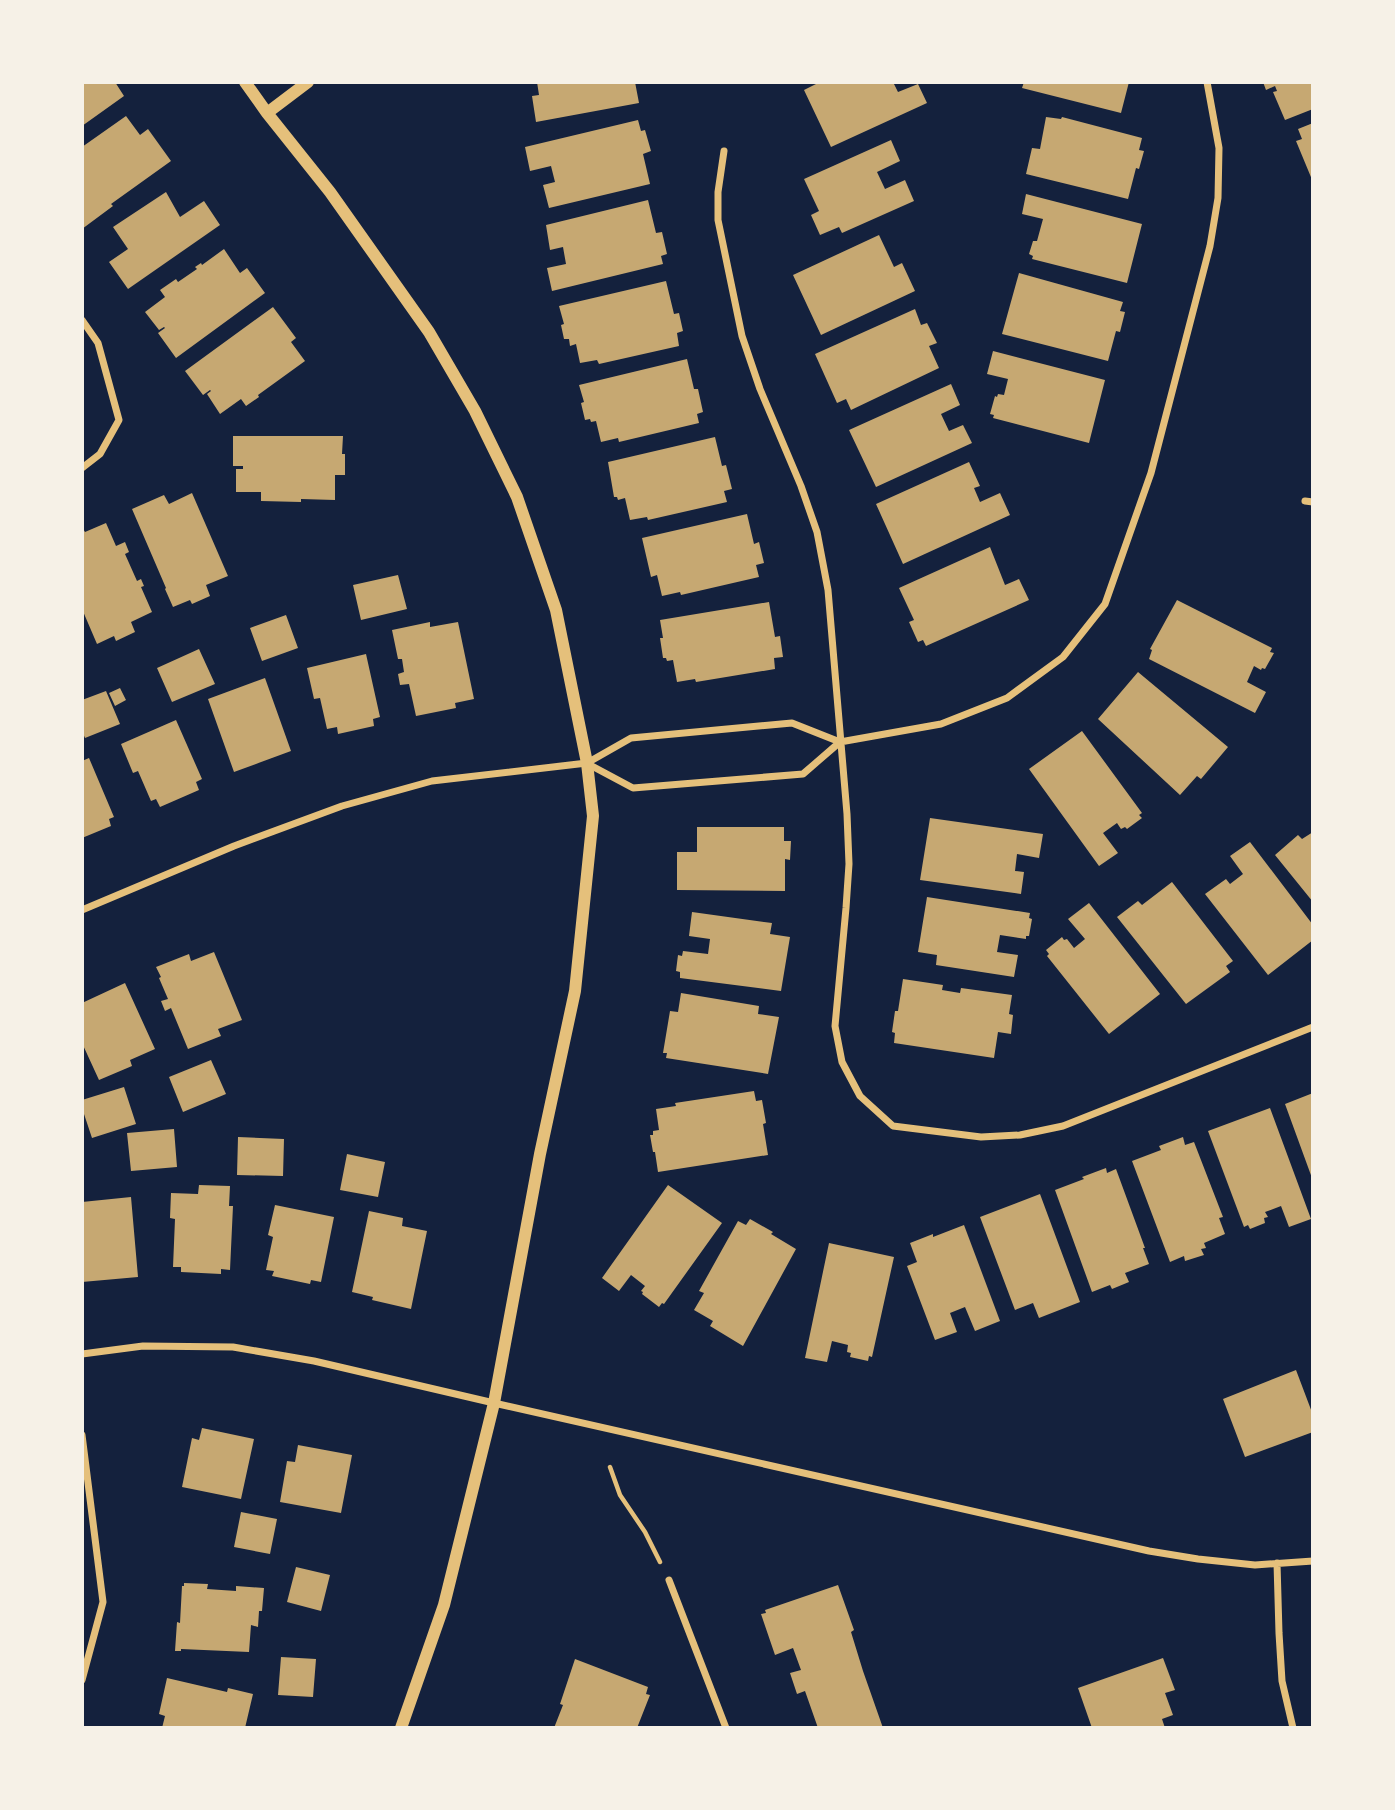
<svg xmlns="http://www.w3.org/2000/svg" width="1395" height="1810" font-family="Arial,sans-serif">
<style>
.building{fill:#c6a872}
.lines{fill:none;stroke-linecap:round;stroke-linejoin:round}
.path{stroke:#e5c07b;stroke-width:4.5}
.minor{stroke:#e5c07b;stroke-width:7}
.tertiary{stroke:#e5c07b;stroke-width:12}
</style>
<rect width="100%" height="100%" fill="#14213d"/>
<path class="building" d="M82 82H115L124 96 82 126Z
M537 82H635L639 103 536 122 532 96 539 95Z
M820 82H893L898 92 918 84 927 103 831 147 804 90Z
M1024 82H1129L1121 113 1022 88Z
M1263 82H1313V109L1285 120 1273 92 1277 91 1275 86 1266 90Z
M126 116 140 135 148 129 171 161 111 204 113 206 82 229V147Z
M1046 117 1061 119 1062 117 1142 138 1139 150 1144 151 1139 169 1136 168 1128 199 1026 174 1032 148 1040 149Z
M638 120 641 131 645 130 651 151 643 154 650 184 549 208 543 185 555 182 551 166 530 171 525 147Z
M1313 123V182L1296 141 1302 139 1298 129Z
M891 140 900 161 877 172 885 189 905 180 914 201 842 233 839 227 820 235 811 215 819 211 804 179Z
M166 192 180 217 204 201 220 225 128 289 109 262 128 249 113 227Z
M1026 194 1142 224 1127 283 1032 259 1033 256 1029 254 1033 241H1037L1043 219 1022 214Z
M648 200 656 233 662 232 667 254 661 256 663 264 552 291 547 268 566 264 563 247 550 250 546 225Z
M879 235 894 267 902 263 915 291 821 335 793 275Z
M224 249 240 273 247 268 265 293 176 358 158 333 165 328 164 327 159 330 145 312 165 297 160 290 176 279 178 282 197 269 195 267 201 263 202 265Z
M1019 273 1123 302 1120 311 1125 312 1120 332 1116 331 1108 361 1002 334Z
M666 281 674 314 679 313 683 331 677 333 679 346 599 364 597 360 580 363 576 344 570 346 569 339H564L561 325 564 324 559 306Z
M273 307 296 338 291 342 305 361 258 395 259 397 246 406 241 399 220 414 207 394 211 391 210 390 203 395 185 371Z
M915 309 921 325 927 323 937 343 929 346 939 368 851 410 846 399 837 403 815 354Z
M993 351 1105 380 1089 443 993 418 994 415 990 414 995 396 997 397 998 394 1004 395 1008 379 987 374Z
M687 359 694 389H698L703 412 697 414 699 423 619 442 618 438 601 442 596 421 591 422 590 419 585 420 581 403 584 402 579 385Z
M951 384 960 405 941 414 949 431 963 425 972 443 876 487 849 430Z
M233 436H343L342 454H345V475H335V500L301 499V502L261 501V492H236V469H243V466H233Z
M715 437 722 466 726 465 732 489 724 491 727 502 648 520 647 517 630 520 625 498 618 500 617 497H614L608 462Z
M969 462 980 486 974 488 980 502 1000 493 1010 515 903 564 876 504Z
M192 493 228 576 206 585 210 596 192 604 190 600 173 607 165 589 166 588 132 509 164 495 169 504Z
M747 514 754 544 759 542 764 563 756 565 759 577 681 595 680 592 662 596 657 575 651 577 642 538Z
M106 523 116 546 125 542 129 552 125 554 137 581 141 579 144 586 141 587 152 612 131 622 135 632 116 641 114 636 97 644 82 609V527L85 532Z
M990 547 1005 585 1019 579 1029 600 926 646 923 640 918 642 909 622 914 620 899 588Z
M398 575 407 609 361 620 353 585Z
M1177 600 1272 648 1270 652 1274 653 1265 669 1262 668 1261 670 1254 666 1247 682 1266 692 1255 713 1149 659 1152 650 1150 649Z
M769 602 775 637 780 636 783 657 774 658 775 669 696 682 695 679 677 682 673 660 667 661 666 658H663L660 638H663L660 620Z
M286 615 298 648 262 661 250 628Z
M430 622V627L458 622 474 699 455 703 456 708 416 716 409 684 400 685 398 674 404 672 402 659H398L392 630Z
M199 649 215 684 172 702 157 668Z
M366 654 380 717 373 719 374 726 338 734 337 727 327 729 320 698 314 699 307 668Z
M1138 672 1228 747 1201 779 1197 776 1180 795 1098 719Z
M265 678 291 751 234 772 208 699Z
M120 688 126 700 115 706 109 693Z
M106 691 120 724 85 738 82 731V700Z
M176 720 202 779 196 782 199 790 160 807 156 799 151 801 138 771 133 773 121 744Z
M1082 731 1142 813 1139 815 1142 818 1127 829 1125 827 1121 829 1117 823 1103 833 1118 853 1099 866 1029 769Z
M89 758 114 817 109 819 111 826 82 838V761Z
M930 818 1043 834 1039 858 1017 854 1015 871 1024 872 1021 894 920 880Z
M697 827H784V841H791L790 860 785 859V891L677 890V852H697Z
M1313 832V902L1275 855 1298 835 1302 839Z
M1250 842 1313 925V940L1268 975 1205 894 1226 879 1230 884 1243 874 1230 856Z
M1172 882 1233 961 1226 966 1230 972 1186 1004 1117 917 1138 901 1142 905Z
M927 897 1030 913 1029 918 1032 919 1029 936H1026V939L1000 935 997 952 1018 955 1014 977 936 965 937 955 918 952Z
M1089 903 1160 994 1109 1034 1047 956 1049 954 1046 950 1062 937 1064 940 1067 939 1074 948 1085 939 1068 919Z
M692 912 772 923 770 934 790 937 781 991 680 978V972L676 971 678 955 682 956 683 951 708 954 710 939 689 936Z
M214 952 242 1020 218 1029 221 1036 188 1049 171 1008 165 1011 161 1001 168 999 159 978 161 977 156 967 189 954 191 961Z
M903 979 943 985 942 990 960 993 961 988 1012 995 1009 1014 1013 1015 1011 1034 998 1032 994 1058 894 1043 895 1033 892 1032 895 1011H898Z
M125 983 155 1049 130 1060 132 1066 99 1080 82 1043V1003Z
M681 993 759 1006 758 1014 779 1017 768 1074 666 1058 667 1053H663L670 1011 678 1012Z
M211 1060 226 1094 183 1112 169 1077Z
M124 1087 136 1124 92 1138 82 1108V1100Z
M754 1091 756 1101 762 1100 766 1123 763 1124 768 1155 658 1172 655 1152H653L650 1135H653V1131L659 1130 656 1109 676 1106 675 1103Z
M1313 1093V1178H1312L1285 1104Z
M1270 1108 1311 1219 1289 1227 1281 1206 1265 1212 1268 1217 1264 1218 1265 1223 1250 1229 1248 1225 1244 1227 1208 1131Z
M174 1129 177 1167 131 1171 127 1133Z
M238 1137 284 1139 283 1176 237 1175Z
M1183 1137 1185 1145 1194 1142 1223 1217 1219 1218 1225 1234 1204 1243 1206 1248 1201 1249 1204 1255 1185 1261 1184 1256 1170 1262 1132 1161 1161 1150 1159 1146Z
M347 1154 385 1162 378 1197 340 1190Z
M1106 1168 1107 1173 1116 1169 1145 1248H1143L1149 1264 1125 1273 1129 1282 1112 1289 1110 1285 1092 1292 1055 1190 1084 1179 1082 1177Z
M199 1185 230 1186 229 1206H233L230 1270 221 1269V1274L181 1272V1267H173L175 1219 170 1218 171 1193 198 1194Z
M668 1185 722 1223 664 1304 662 1303 659 1307 642 1294 643 1292 641 1291 645 1286 631 1275 619 1291 602 1278Z
M1040 1194 1080 1302 1039 1318 1033 1303 1015 1310 980 1217Z
M131 1197 138 1277 82 1282V1202Z
M275 1205 334 1217 321 1282 311 1280 310 1284 272 1276 274 1271 266 1270 273 1237 268 1235Z
M369 1211 403 1218 402 1226 427 1231 411 1309 372 1300 373 1297 352 1292Z
M750 1219 773 1232 771 1234 796 1249 743 1346 710 1326 713 1321 694 1310 704 1293 699 1291 738 1221 746 1225Z
M964 1225 1000 1321 975 1331 965 1307 950 1313 957 1332 935 1340 907 1266 917 1262 910 1243 933 1234V1237Z
M829 1243 894 1257 872 1357 869 1356 868 1361 850 1357 851 1353 847 1352 848 1345 832 1341 827 1362 805 1358Z
M1296 1370 1313 1415V1432L1245 1457 1223 1399Z
M202 1428 254 1439 241 1499 182 1487 192 1438 199 1440Z
M298 1445 352 1455 341 1513 280 1502 287 1461 295 1462Z
M241 1512 277 1519 270 1554 234 1547Z
M296 1567 330 1575 321 1611 287 1602Z
M184 1583 208 1584 207 1589 236 1591V1586L264 1588 262 1611H259L258 1627 251 1625 249 1652 181 1649V1651H175L177 1622 180 1623 182 1586H184Z
M838 1585 854 1630 851 1632 863 1671 883 1728H818L805 1691 797 1694 790 1673 801 1670 793 1648 775 1655 761 1614 766 1613 765 1610Z
M281 1657 316 1659 313 1697 278 1695Z
M1163 1658 1175 1690 1165 1693 1173 1715 1162 1719 1165 1728H1092L1078 1688Z
M575 1659 648 1687 646 1694 650 1695 637 1728H554L563 1705 560 1704Z
M167 1678 227 1692 228 1688 253 1694 245 1728H162L165 1716 159 1714Z"/>
<g class="lines">
<path class="path" d="M610 1467 620 1495 645 1532 660 1562"/>
<path class="minor" d="M724 151 718 192V220L742 336 760 389 801 486 817 532 828 590 847 814 849 864 846 908 835 1026 842 1062 860 1096 893 1126 981 1137 1020 1135 1063 1126 1313 1027
M82 320 98 343 119 420 100 454 82 468
M1305 501 1313 502
M588 764 633 788 803 774 840 742 941 724 1007 698 1063 657 1105 604 1151 473 1210 246 1218 198 1219 148 1207 82
M82 910 234 846 342 806 432 781 587 763 631 738 792 723 840 742
M82 1354 143 1346 233 1347 314 1361 494 1403 1149 1551 1198 1559 1255 1565 1313 1561
M82 1435 103 1602 82 1680
M1277 1563 1279 1633 1282 1681 1293 1728
M669 1580 726 1728"/>
<path class="tertiary" d="M245 82 267 113 330 192 429 332 475 411 517 497 556 610 587 763 593 816 575 991 540 1154 494 1403 444 1605 401 1728
M267 113 308 82"/>
</g>
<rect width="1395" height="1810" fill="none" stroke="#f6f1e7" stroke-width="168"/>
</svg>
